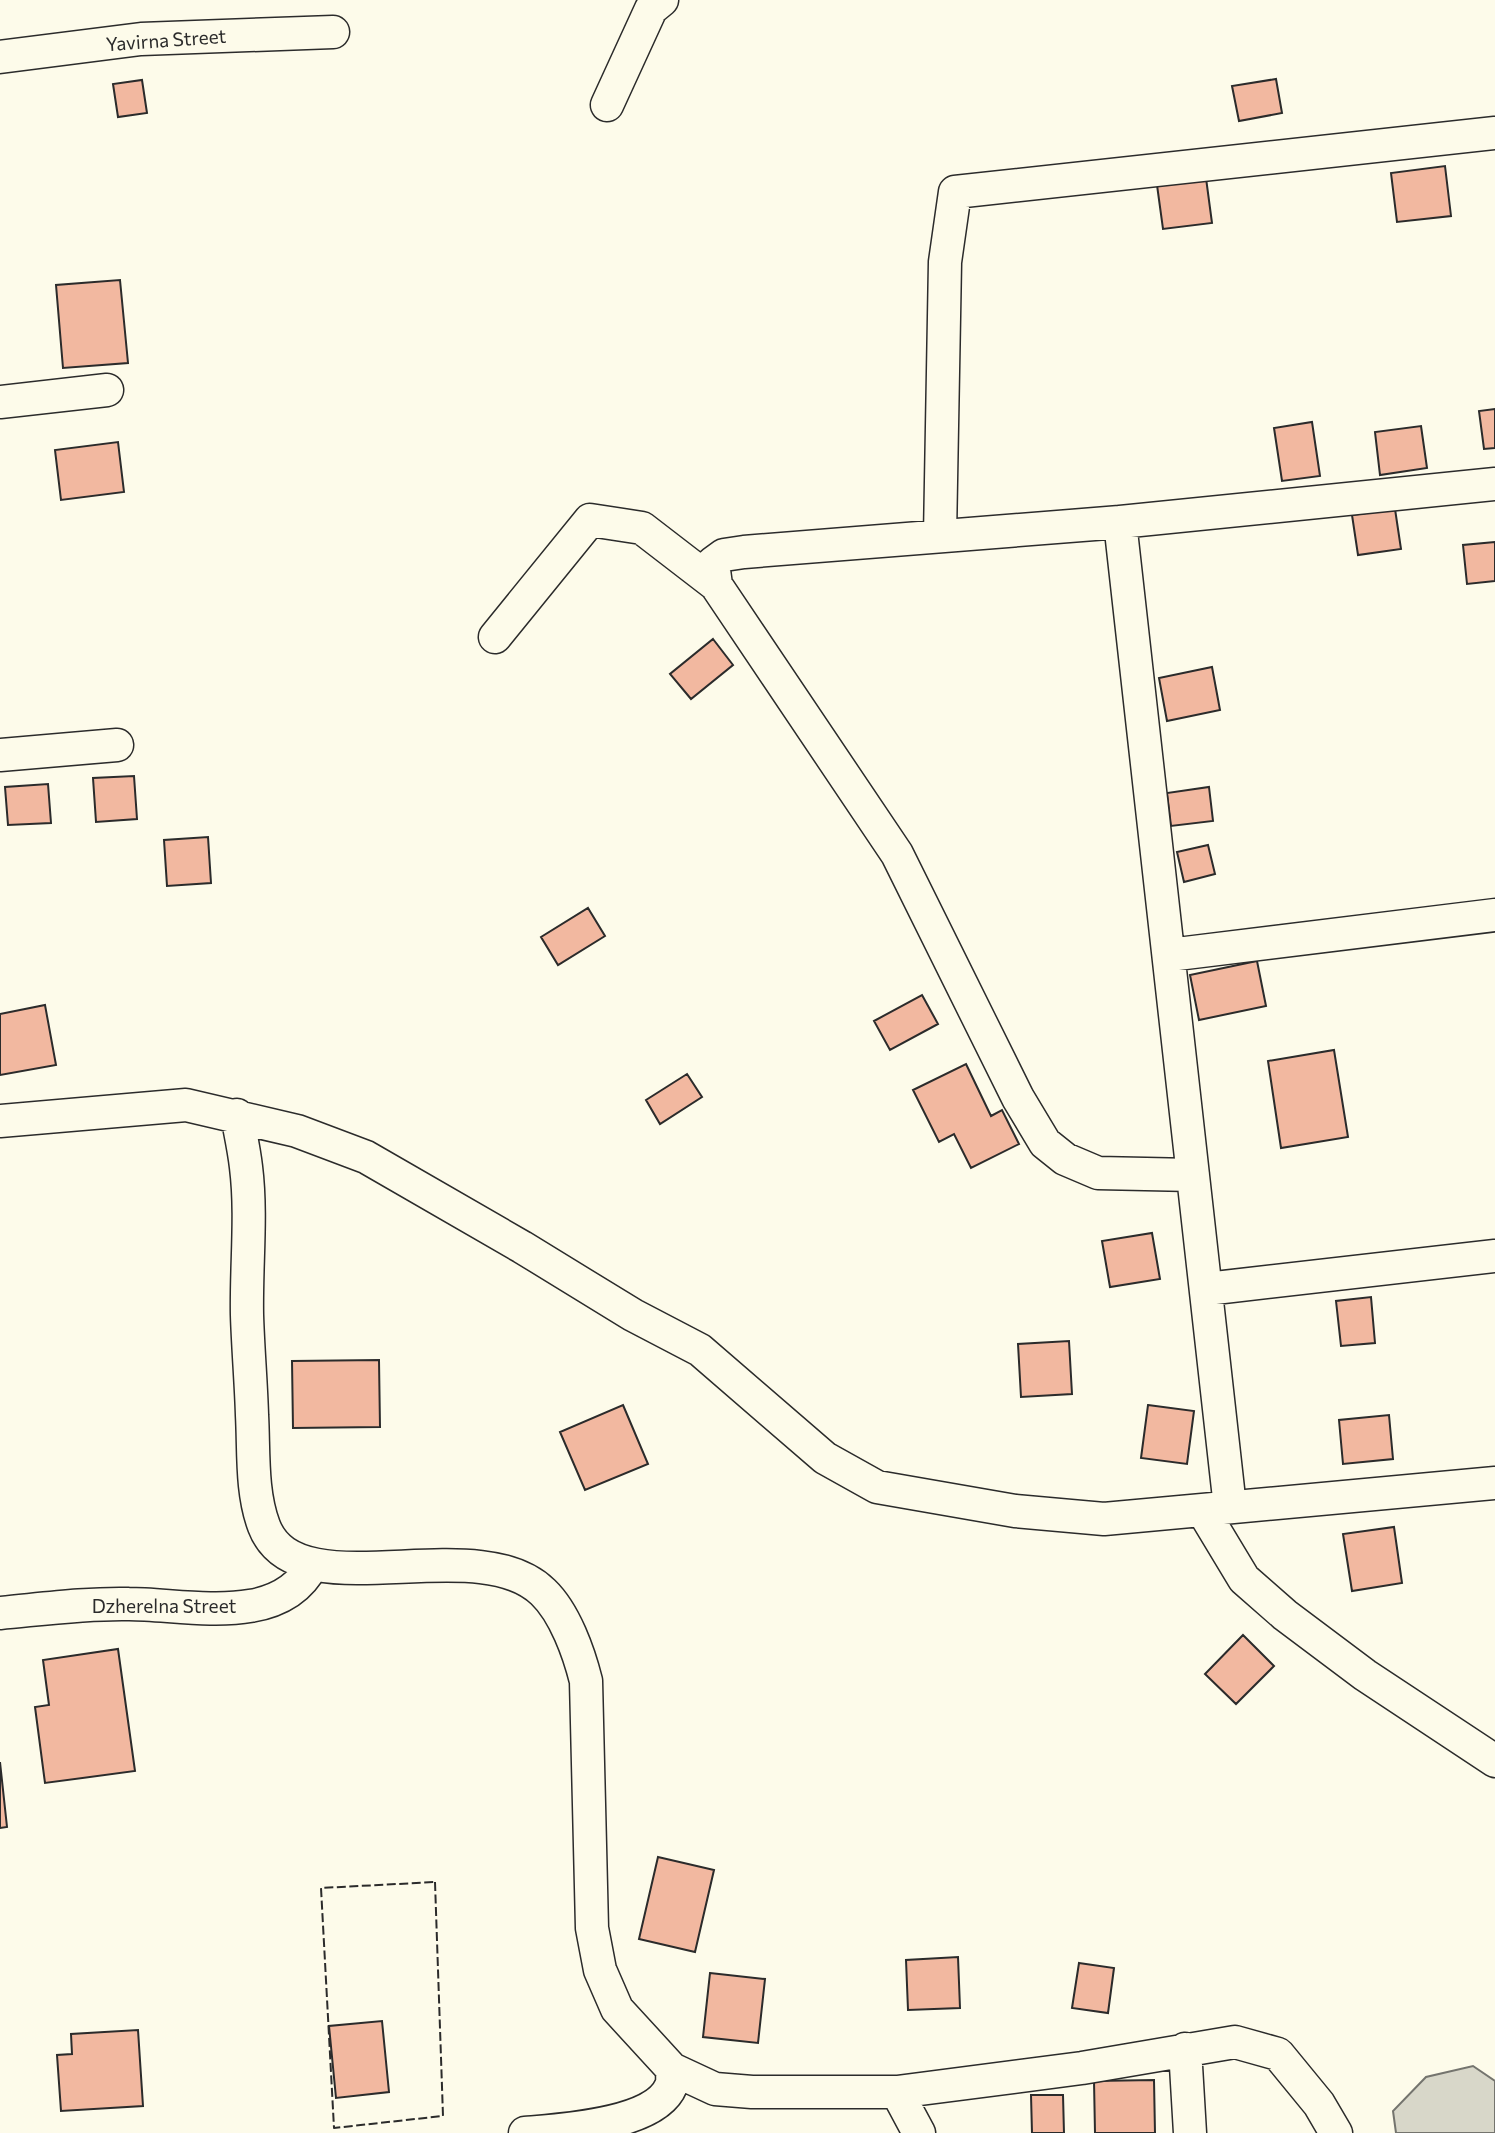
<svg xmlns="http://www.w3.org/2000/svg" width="1495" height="2133" font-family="Commissioner,sans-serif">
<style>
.water{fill:#d8d7c9;stroke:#74746e;stroke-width:2}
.building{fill:#f2b8a0;stroke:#2b2b2b;stroke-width:2}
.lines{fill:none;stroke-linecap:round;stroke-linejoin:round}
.minor-casing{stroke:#2b2b2b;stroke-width:35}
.minor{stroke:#fdfbea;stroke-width:32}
.fence{stroke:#2b2b2b;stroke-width:2;stroke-dasharray:9 3.5;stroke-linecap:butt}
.labels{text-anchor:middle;stroke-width:5;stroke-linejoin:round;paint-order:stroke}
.street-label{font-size:19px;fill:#2b2b2b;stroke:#fdfbea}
</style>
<rect width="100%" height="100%" fill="#fdfbea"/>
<path class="water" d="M1473 2066 1495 2081V2133H1396L1393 2111 1426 2077Z"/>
<path class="building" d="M1276 79 1282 113 1239 121 1232 86Z
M142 80 147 113 118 117 113 84Z
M1445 166 1451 216 1397 222 1391 173Z
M1206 178 1212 223 1163 229 1157 185Z
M120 280 128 363 63 368 56 285Z
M1495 409V448L1484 449 1479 411Z
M1312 422 1320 476 1282 481 1274 428Z
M1421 426 1427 468 1380 475 1375 432Z
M118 442 124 492 61 500 55 450Z
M1395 509 1401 549 1358 555 1352 515Z
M1495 542V581L1467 584 1463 545Z
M713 639 733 665 691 699 670 674Z
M1212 667 1220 710 1167 721 1159 678Z
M134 776 137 819 96 822 93 778Z
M48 784 51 823 8 825 5 787Z
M1209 787 1213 821 1171 826 1167 793Z
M208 837 211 883 167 886 164 840Z
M1208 845 1215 874 1184 882 1177 852Z
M588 908 605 936 558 965 541 937Z
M1257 961 1266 1006 1199 1020 1190 975Z
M922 995 938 1024 890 1050 874 1021Z
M45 1005 56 1065 0 1075V1014Z
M1334 1050 1348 1137 1281 1148 1268 1061Z
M966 1064 991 1116 1002 1110 1019 1144 971 1168 954 1134 939 1142 913 1090Z
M687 1074 702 1097 660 1124 646 1100Z
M1152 1233 1160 1279 1110 1287 1102 1241Z
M1371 1297 1375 1343 1341 1346 1336 1301Z
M1069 1341 1072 1394 1021 1397 1018 1344Z
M379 1360 380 1427 293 1428 292 1361Z
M623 1405 648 1464 585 1490 560 1432Z
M1148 1405 1194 1411 1187 1464 1141 1458Z
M1389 1415 1393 1459 1343 1464 1339 1420Z
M1394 1527 1402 1583 1352 1591 1343 1534Z
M1243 1635 1274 1666 1236 1704 1205 1674Z
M118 1649 135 1771 45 1783 35 1707 49 1705 43 1660Z
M0 1762 7 1827 0 1828Z
M658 1857 714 1870 695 1952 639 1939Z
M958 1957 960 2008 908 2010 906 1960Z
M1079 1963 1114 1968 1108 2013 1072 2008Z
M710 1973 765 1979 758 2043 703 2037Z
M382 2021 389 2092 336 2098 329 2026Z
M138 2030 143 2106 61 2111 57 2055 72 2054 71 2034Z
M1154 2080 1155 2133H1095L1094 2081Z
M1031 2095H1063L1064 2133H1032Z"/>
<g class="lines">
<g class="minor-casing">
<path id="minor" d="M0 57 141 39 333 32
M607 105 651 9 662 0
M0 402 107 390
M1120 522 1230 1507
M940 536 945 262 955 192 1495 133
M495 637 590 520 642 528 716 585
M0 755 117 745
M1169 955 1495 915
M237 1115C240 1132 244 1149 246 1167 252 1215 246 1266 247 1315 248 1348 251 1382 252 1415 254 1451 251 1492 264 1526 297 1613 476 1527 543 1592 565 1613 579 1653 586 1681L592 1928 600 1970 617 2009 672 2069 715 2089 752 2092H897L1082 2068 1235 2042 1278 2054 1319 2104 1336 2133
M0 1121 186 1105 297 1131 366 1157 522 1247 633 1315 700 1350 825 1458 877 1487 1015 1511 1104 1519 1495 1483
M1193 1175 1098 1173 1065 1159 1045 1143 1018 1098 897 854 716 585 713 563 724 555 744 552 1120 522 1495 484
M1206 1289 1495 1256
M1203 1511 1244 1579 1285 1615 1365 1675 1495 1761
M0 1613C43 1609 86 1603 129 1604 187 1604 280 1628 312 1565
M1185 2049 1190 2133
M897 2092 919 2133
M525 2133C561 2130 655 2125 671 2086 673 2082 672 2074 672 2069"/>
</g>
<use href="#minor" class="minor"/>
<path class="fence" d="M435 1882 443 2116 334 2128 321 1888Z"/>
</g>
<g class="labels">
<g class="street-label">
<text transform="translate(166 40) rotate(-4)" y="7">Yavirna Street</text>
<text x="164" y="1613">Dzherelna Street</text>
</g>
</g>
</svg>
